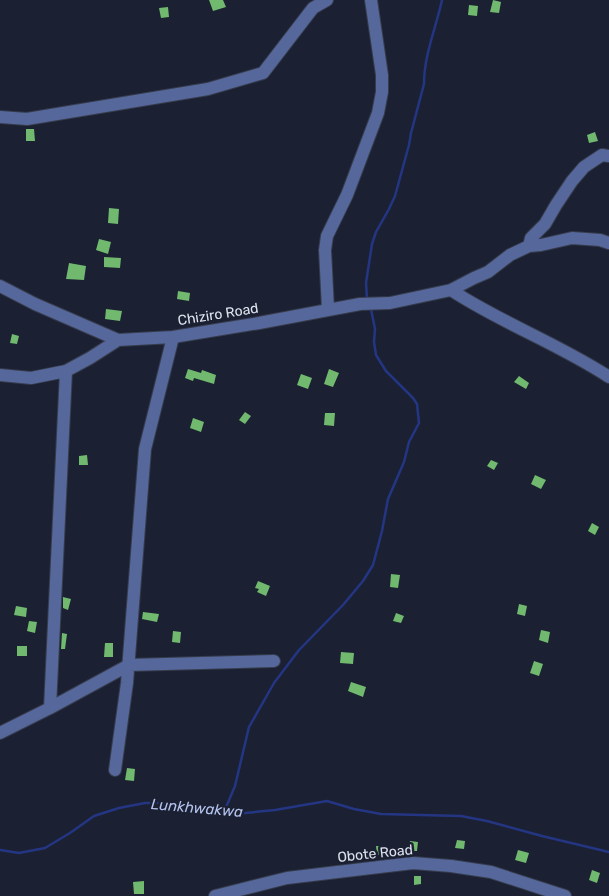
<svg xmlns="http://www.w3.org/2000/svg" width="609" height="896" font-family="Rubik,sans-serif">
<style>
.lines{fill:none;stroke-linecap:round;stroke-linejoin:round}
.stream{stroke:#243683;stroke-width:2.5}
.building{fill:#70b96e}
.minor-casing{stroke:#363c4c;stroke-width:14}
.minor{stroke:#55679b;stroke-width:12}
.labels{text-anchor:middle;stroke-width:5;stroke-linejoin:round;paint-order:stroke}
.street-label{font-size:14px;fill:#dfe3ef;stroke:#1b2132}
.water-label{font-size:15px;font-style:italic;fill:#b3c3ee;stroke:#1b2132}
</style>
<rect width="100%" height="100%" fill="#1b2132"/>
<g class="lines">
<path class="stream" d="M367 299 366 283 372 244 376 232 389 209 395 196 409 145 411 133 424 84C424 55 436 28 442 0
M220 813 227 805 235 786 249 727 274 683 299 650 343 605 363 581 373 565 382 531 388 499 404 462 409 442 419 423 417 404 413 398 386 371 376 355 374 342 375 329 371 309
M0 850 19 853 45 848 70 833 94 816 119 808 145 803H170L194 810 220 813H245L275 810 327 801 354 809 381 814 461 816 487 821 542 836 609 852"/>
</g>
<path class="building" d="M209 0H223L226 7 213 11Z
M493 0 501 2 499 13 490 12Z
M469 5 478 6 477 16 468 15Z
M168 7 169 17 161 18 159 8Z
M26 129H34L35 141H26Z
M595 132 598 141 589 143 587 135Z
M109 208 119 209 118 224 108 223Z
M99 239 111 242 108 254 96 250Z
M104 257 121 258 120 268 104 267Z
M69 263 86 266 84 280 66 279Z
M178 291 190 293 189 301 177 299Z
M106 309 122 311 120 321 105 319Z
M12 334 19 336 17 344 10 343Z
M188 369 201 373 202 370 216 375 214 384 194 378 193 381 185 378Z
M329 369 339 373 333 387 324 384Z
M301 374 312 378 308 389 297 385Z
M519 376 529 383 526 389 514 382Z
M245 412 251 416 245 424 239 420Z
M325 413H335L334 426 324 425Z
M193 418 204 422 201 432 190 428Z
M87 455 88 465H79V456Z
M491 460 498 463 494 470 487 466Z
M535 475 546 480 541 489 531 484Z
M592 523 599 527 595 535 588 531Z
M391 574 400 575 398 588 390 587Z
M258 581 270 586 266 596 257 592 259 589 255 588Z
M63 597 71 599 68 610 63 608Z
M519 604 527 606 525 616 517 614Z
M16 606 27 608 26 617 14 615Z
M143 612 159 614 157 622 142 619Z
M396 613 404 616 401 623 393 621Z
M29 621 37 622 35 633 27 631Z
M541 630 550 632 548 643 539 640Z
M173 631 181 632 180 643 172 642Z
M62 633 67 634 65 649H61Z
M105 643H113V657H104Z
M17 646H27V656H17Z
M341 652 354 653 353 664 340 663Z
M534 661 543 664 539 676 530 673Z
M351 682 366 687 363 697 348 691Z
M127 768 135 769 134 781 125 780Z
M457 840 465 841 464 849 455 848Z
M410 841 418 842 417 851H409Z
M376 846H388V855H377Z
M518 850 529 853 526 863 515 860Z
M592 870 600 873 597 883 589 880Z
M414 876H421V884L414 885Z
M144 881V894H134L133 882Z"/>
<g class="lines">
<g class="minor-casing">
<path id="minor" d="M0 117 27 119 208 89 263 73 313 8 327 0
M529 246 531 238 545 224 556 205 572 181 584 167 602 155 609 156
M0 286 35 304 118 340 173 337 259 323 360 304 390 303 451 290 474 278 488 272 510 255 529 246 541 245 572 238 600 240 609 243
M451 290C501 323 559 344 609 377
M328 309 325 250 327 236 347 195 378 113 382 92V75L371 0
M0 375 31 378 66 371 90 358 118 340
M50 708 66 371
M0 733 50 708 129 665 274 661
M115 770 127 683 145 449 173 337
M215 896 287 878 413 863 451 866 491 872 565 896"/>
</g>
<use href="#minor" class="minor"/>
</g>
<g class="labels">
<g class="street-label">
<text transform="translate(218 314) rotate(-9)" y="5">Chiziro Road</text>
<text transform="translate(375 853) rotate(-6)" y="5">Obote Road</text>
</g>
<g class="water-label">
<text transform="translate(197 808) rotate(5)" y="5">Lunkhwakwa</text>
</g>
</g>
</svg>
